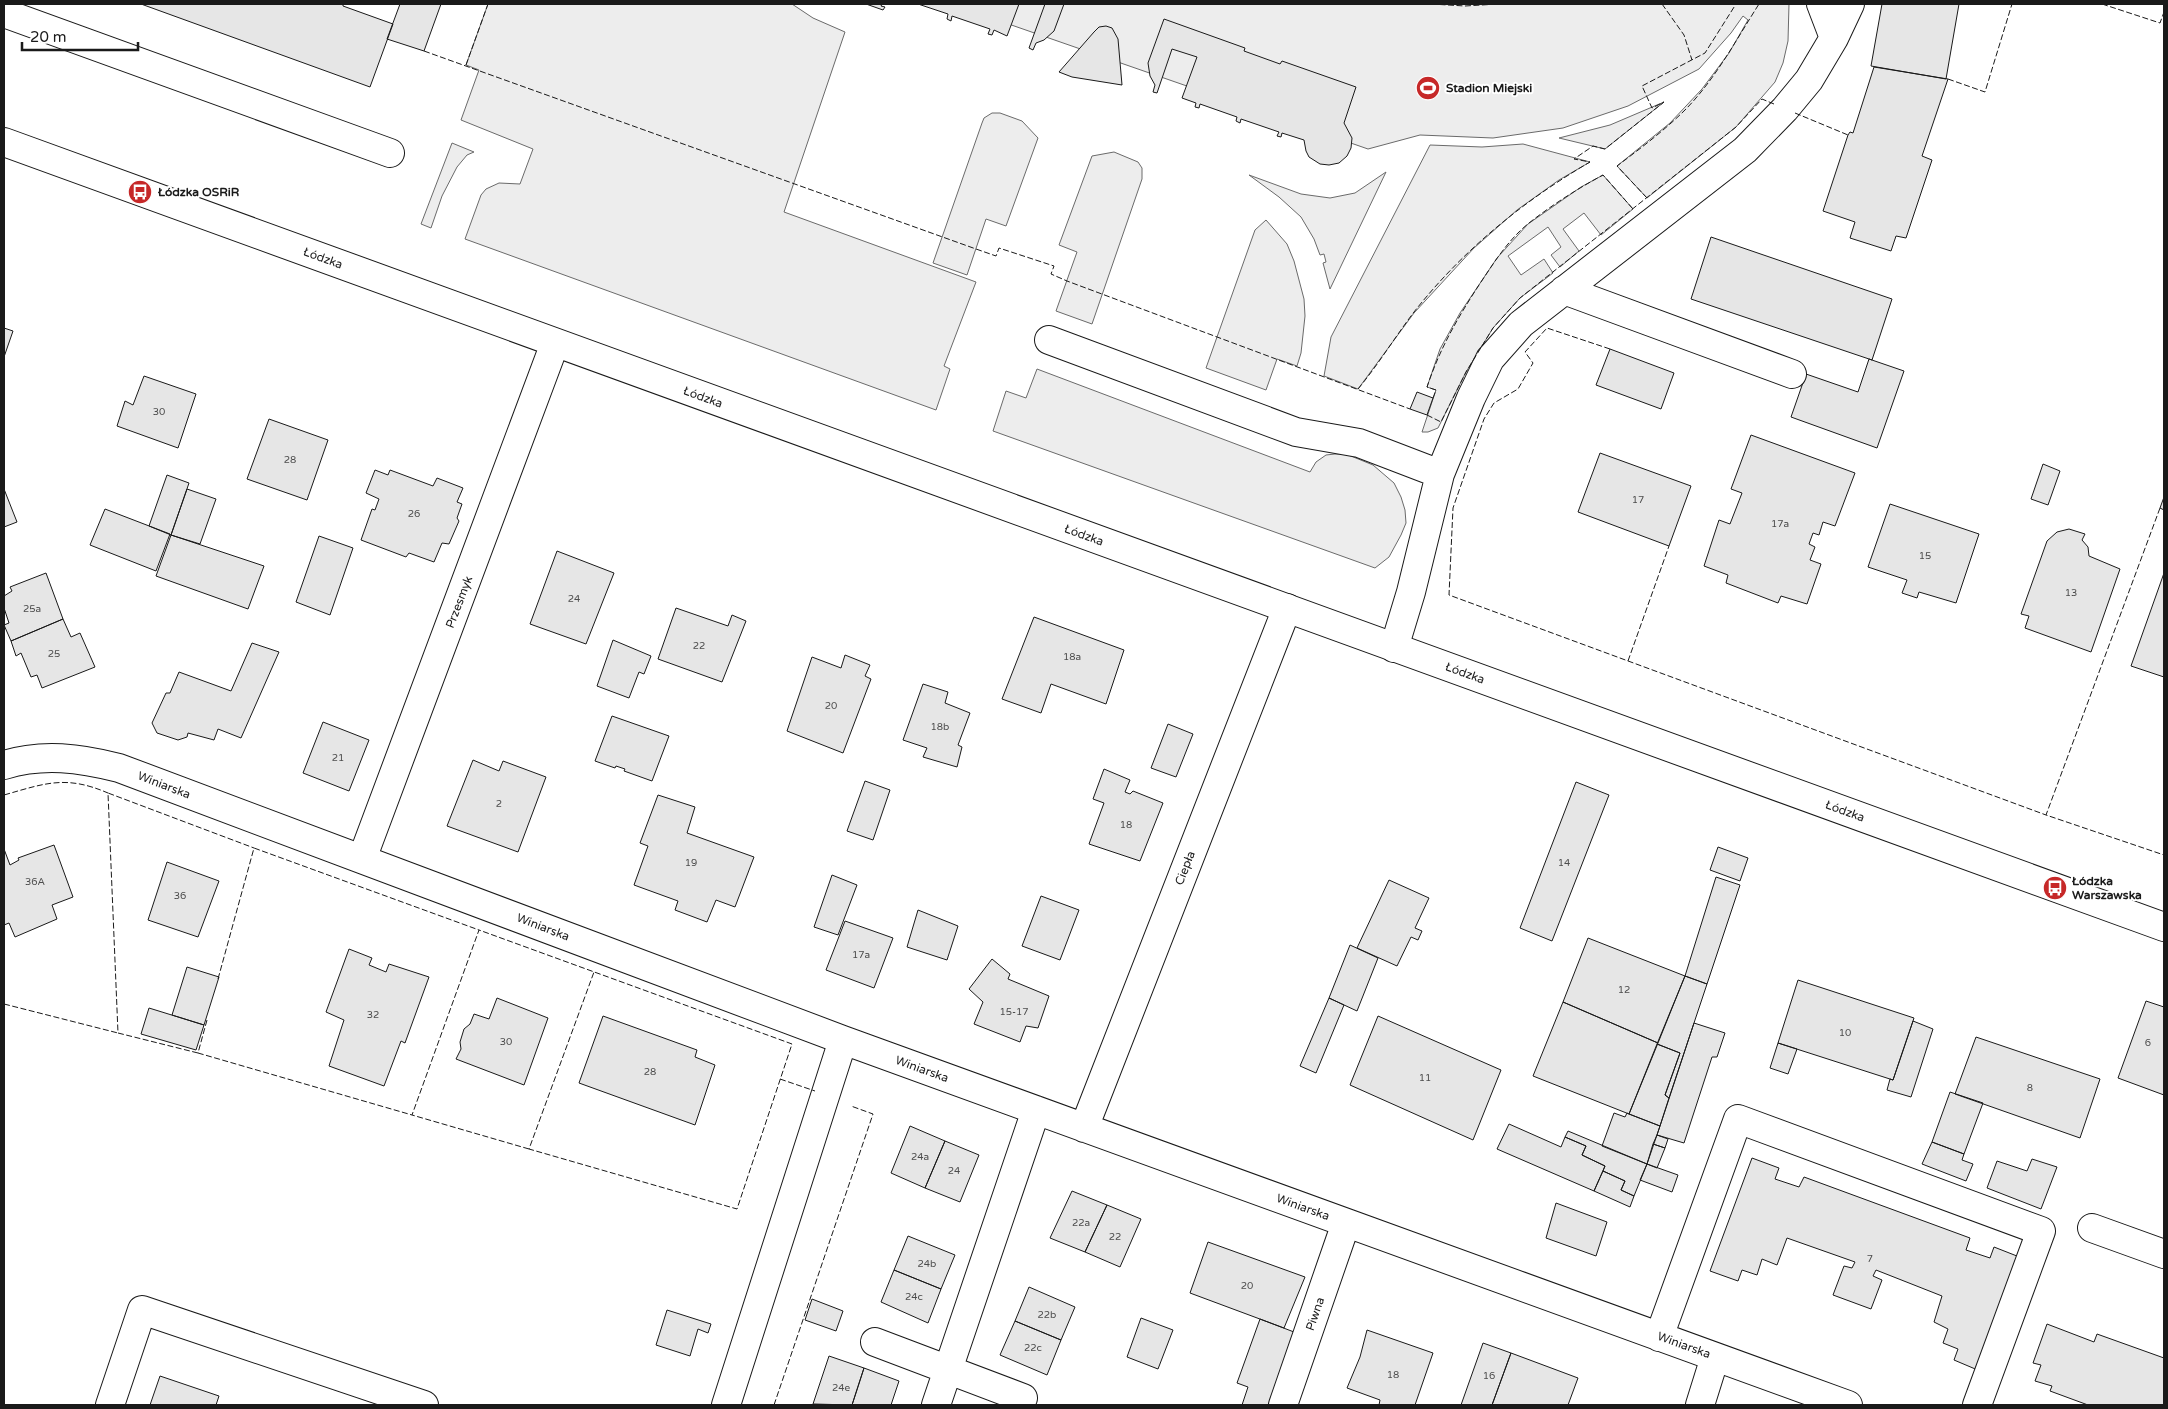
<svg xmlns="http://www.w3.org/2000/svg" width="2168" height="1409" font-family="'Varela Round',sans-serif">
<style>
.built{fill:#ededed;stroke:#6a6a6a}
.building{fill:#e6e6e6;stroke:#1a1a1a}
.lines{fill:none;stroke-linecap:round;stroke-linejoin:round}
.minor-casing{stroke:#1a1a1a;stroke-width:30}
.major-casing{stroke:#1a1a1a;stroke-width:30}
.minor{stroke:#fff;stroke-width:28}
.major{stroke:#fff;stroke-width:28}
.fence{stroke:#1a1a1a;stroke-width:1;stroke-dasharray:6 2.5;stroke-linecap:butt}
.labels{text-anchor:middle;stroke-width:4;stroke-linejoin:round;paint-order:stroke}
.number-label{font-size:10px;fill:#4d4d4d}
.poi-label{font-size:12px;font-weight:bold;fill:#1a1a1a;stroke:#fff;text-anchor:start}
.street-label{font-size:12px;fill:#1a1a1a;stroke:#fff}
</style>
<rect width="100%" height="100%" fill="#fff"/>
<path class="built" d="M488 4H792L813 18 845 32 784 212 976 282 944 366 950 369 936 410 465 239 481 195 486 189 499 183 520 184 533 149 461 120 479 70 466 65Z
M951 4H1789L1788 41 1783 63 1775 82 1736 127 1647 198 1617 166 1670 123 1702 89 1729 53 1748 20 1743 16 1731 33 1699 69 1628 106 1563 128 1493 138 1420 135 1368 149Z
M1664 102 1605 149 1559 138 1610 125Z
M992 113H1000L1022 121 1038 138 1006 226 986 219 967 275 933 263 982 123 984 118Z
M452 143 474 152 467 155 457 167 442 196 431 228 421 224Z
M1523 144 1590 162 1559 180 1517 210 1474 248 1414 313 1358 389 1324 376 1331 337 1430 145 1482 147Z
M1114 152 1138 162 1142 168V179L1092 324 1056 311 1077 252 1059 245 1092 156Z
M1386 172 1330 289 1323 263 1326 262 1324 254 1320 255 1314 239 1301 217 1279 197 1249 175 1301 194 1330 198 1355 193Z
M1603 175 1633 209 1601 235 1584 213 1563 229 1579 251 1560 267 1551 255 1561 247 1548 227 1508 256 1521 275 1544 259 1553 273 1520 298 1493 328 1466 372 1438 428 1428 432H1422L1436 390 1427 387 1440 349 1460 313 1497 258 1528 224 1581 187Z
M1266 220 1287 244 1294 261 1304 299 1305 316 1301 353 1297 366 1277 359 1266 390 1206 368 1255 230Z
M1037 369 1310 472 1316 462 1326 455 1335 454H1346L1373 465 1394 483 1401 497 1405 510 1406 523 1401 535 1389 557 1375 568 993 431 1006 391 1026 398Z"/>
<path class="building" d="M141 4H343V6L393 24 370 87Z
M400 4H441L424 51 387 39Z
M866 4H882L881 6 885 7 883 10Z
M918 4H1019L1007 36 994 30 992 35 988 34 990 29 952 16 951 21 947 19 948 14Z
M1045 4H1064L1054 31 1044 40 1036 43 1033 50 1029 48Z
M1882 4H1959L1946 79 1871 66Z
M1164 19 1245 48 1244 51 1280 64 1282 61 1356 87 1344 123 1352 138 1351 148 1347 156 1339 163 1329 165 1320 164 1309 157 1306 151 1304 140 1282 133 1281 137 1277 136 1279 132 1241 119 1240 123 1236 121 1237 117 1200 104 1199 108 1195 107 1196 103 1182 98 1197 57 1172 49 1157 93 1153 92 1155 85 1150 76 1148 63Z
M1106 26 1112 28 1118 39 1122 85 1072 77 1059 72 1094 32 1099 27Z
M1874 67 1948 79 1922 156 1932 160 1906 238 1896 236 1891 251 1850 238 1855 222 1823 211 1848 135 1850 132 1853 133Z
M1711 237 1892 299 1872 360 1691 299Z
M4 328 13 331 4 357Z
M1610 349 1674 373 1661 409 1596 385Z
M1869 359 1904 371 1877 448 1791 417 1806 374 1858 392Z
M144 376 196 394 178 448 117 426 125 401 133 405Z
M1417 392 1433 398 1427 415 1410 409Z
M269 419 328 440 307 500 247 479Z
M1751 435 1855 473 1835 526 1823 522 1819 535 1813 533 1809 544 1815 547 1810 560 1821 564 1807 604 1781 596 1778 603 1726 583 1728 575 1704 566 1719 520 1730 524 1742 493 1731 489Z
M1600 453 1691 486 1669 546 1578 512Z
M2043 464 2060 471 2048 505 2031 499Z
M375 470 388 475 390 470 433 486 437 478 463 488 457 502 462 504 457 518 459 521 449 544 442 543 434 562 409 553 406 557 361 540 372 509 375 510 379 499 366 493Z
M167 475 189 483 171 535 149 526Z
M4 489 17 522 4 527Z
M187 489 216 499 200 544 171 535Z
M2164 497V510L2160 508Z
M1890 504 1979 534 1956 603 1919 592 1917 598 1902 593 1907 580 1868 567Z
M105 509 170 534 156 571 90 545Z
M2069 529 2085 534 2082 540 2088 547 2089 556 2120 569 2091 652 2025 628 2029 616 2021 614 2047 541 2057 532Z
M171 535 264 566 248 609 156 576Z
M319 536 353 548 330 615 296 602Z
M557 551 614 573 586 644 530 624Z
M46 573 63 619 11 641 4 625 9 623 4 608V596L12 591 10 587Z
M2164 573V677L2131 666Z
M676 608 728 626 732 615 746 621 722 682 658 659Z
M1034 617 1124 650 1106 704 1051 684 1041 713 1002 699Z
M63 619 71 637 80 633 95 667 42 688 37 675 31 677 21 653 16 656 11 641Z
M613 640 651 656 644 674 639 672 629 698 597 686Z
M252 643 279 652 241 738 218 729 214 740 188 733 187 737 178 740 157 733 152 723 166 693H170L179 672 231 691Z
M845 655 870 665 865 676 871 679 843 753 787 731 812 657 841 668Z
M923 684 948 692 945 703 970 713 958 745 962 747 957 767 923 757 927 748 903 740Z
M612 716 669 736 652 781 624 771 625 769 616 766 615 768 595 761Z
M323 722 369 740 349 791 303 773Z
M1168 724 1193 734 1176 777 1151 768Z
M473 760 499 771 503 761 546 777 518 852 447 826Z
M1104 769 1130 780 1125 792 1130 794 1133 791 1163 803 1140 861 1089 844 1104 803 1093 799Z
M865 781 890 790 873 840 847 831Z
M1576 782 1609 795 1552 941 1520 928Z
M658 795 695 807 687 833 754 857 735 907 716 900 707 922 675 910 678 901 634 885 648 846 640 843Z
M54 845 73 897 52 905 57 919 15 937 9 923 4 925V849L10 865 19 860 18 858Z
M1718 847 1748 858 1740 881 1710 870Z
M167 862 219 881 198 937 148 920Z
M832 875 857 885 838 935 814 927Z
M1716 877 1740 885 1707 984 1685 976Z
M1389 880 1429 898 1415 928 1422 931 1418 940 1411 937 1397 966 1357 948Z
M1041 896 1079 910 1060 960 1022 946Z
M918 910 958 926 947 960 907 947Z
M845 921 893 938 874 988 826 970Z
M1588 938 1685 976 1658 1043 1563 1002Z
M1350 945 1378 958 1357 1011 1329 998Z
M349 949 372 958 369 965 386 972 389 964 429 977 405 1043 401 1041 384 1086 329 1066 344 1020 326 1012Z
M992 959 1010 974 1008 979 1049 996 1038 1028 1026 1026 1020 1042 974 1024 983 1002 969 989Z
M187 967 219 977 204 1025 172 1015Z
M1685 976 1707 984 1669 1098 1665 1095 1680 1053 1657 1044Z
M1798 980 1914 1018 1893 1080 1778 1043Z
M497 998 548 1018 524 1085 456 1059 461 1049 460 1042 464 1029 470 1024 474 1014 489 1019Z
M1329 998 1344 1005 1316 1073 1300 1066Z
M2146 1001 2164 1007V1095L2118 1078Z
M1563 1002 1658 1043 1629 1114 1533 1076Z
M149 1008 204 1025 196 1050 141 1034Z
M603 1016 697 1050 695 1057 715 1065 695 1125 579 1083Z
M1378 1016 1501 1070 1473 1140 1350 1085Z
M1913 1021 1933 1029 1911 1097 1887 1090 1890 1079 1893 1080Z
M1694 1023 1725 1033 1717 1057H1712L1684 1143 1657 1135Z
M1976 1037 2100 1079 2080 1138 1955 1094Z
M1778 1043 1797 1049 1788 1074 1770 1068Z
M1657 1044 1680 1053 1665 1095 1669 1098 1660 1126 1629 1114Z
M1950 1092 1983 1103 1964 1154 1932 1142Z
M1614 1113 1625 1117 1627 1113 1629 1114 1660 1126 1647 1164 1602 1146Z
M1509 1124 1561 1147 1565 1137 1586 1146 1582 1155 1605 1166 1594 1191 1497 1149Z
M910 1126 945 1141 925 1188 891 1173Z
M1568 1131 1647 1164 1634 1196 1621 1190 1625 1181 1603 1171 1605 1166 1582 1155 1586 1146 1565 1137Z
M1657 1135 1668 1139 1665 1148 1653 1144Z
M945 1141 979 1155 960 1202 925 1188Z
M1932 1142 1964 1154 1962 1160 1973 1164 1966 1181 1922 1164Z
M1653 1144 1665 1148 1657 1168 1647 1164Z
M1752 1158 1779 1168 1775 1179 1799 1187 1804 1177 1970 1238 1966 1250 1990 1258 1994 1247 2022 1258 1980 1371 1954 1360 1958 1349 1943 1343 1948 1329 1934 1322 1942 1296 1876 1270 1873 1276 1882 1280 1871 1309 1833 1295 1844 1266 1852 1268 1855 1262 1787 1238 1777 1265 1762 1259 1757 1275 1742 1270 1738 1281 1710 1271Z
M2032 1159 2057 1167 2041 1209 1987 1188 1997 1161 2027 1171Z
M1647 1164 1678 1175 1672 1192 1640 1180Z
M1603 1171 1625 1181 1621 1190 1634 1196 1630 1207 1594 1191Z
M1072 1191 1107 1205 1085 1252 1050 1238Z
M1556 1203 1607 1222 1596 1256 1546 1238Z
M1107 1205 1141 1219 1120 1267 1085 1252Z
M908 1236 955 1255 941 1289 894 1270Z
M1208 1242 1305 1277 1284 1328 1190 1293Z
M894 1270 941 1289 928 1323 881 1302Z
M1029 1287 1075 1307 1061 1340 1015 1321Z
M812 1299 843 1311 836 1331 805 1320Z
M667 1310 711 1324 708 1333 698 1329 690 1356 656 1345Z
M1141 1318 1173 1330 1158 1369 1127 1357Z
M1260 1319 1294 1332 1269 1405H1242L1248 1387 1237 1383Z
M1015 1321 1061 1340 1047 1375 1000 1355Z
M2047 1324 2094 1342 2097 1334 2164 1358V1405H2088L2050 1391 2052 1386 2035 1381 2041 1365 2033 1363Z
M1367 1330 1433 1353 1415 1405H1379L1380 1400 1347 1388 1360 1357Z
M1483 1343 1511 1353 1492 1405H1461Z
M1511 1353 1578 1378 1568 1405H1492Z
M829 1356 864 1368 852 1405 813 1404Z
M864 1368 899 1381 891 1405H852Z
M160 1376 219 1396 216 1405H150Z"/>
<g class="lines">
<g class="minor-casing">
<path id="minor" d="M1821 4 1834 38
M4 13 390 153
M1564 290 1792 374
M1049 340 1296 432 1359 443 1440 474
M1394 648 1411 592 1440 474 1471 398 1490 359 1521 324 1745 150 1785 109 1809 80 1834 38 1850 4
M4 765C43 753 80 758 119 768L843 1040 1848 1405
M362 859 555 343
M1084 1128 1287 608
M2092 1228 2164 1254
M1659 1337 1738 1119 2041 1231 1977 1405
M875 1342 1023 1398
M110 1405 142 1310 424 1405
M726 1405 843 1040
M936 1405 1036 1110
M1283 1405 1346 1223
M1700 1405 1715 1357"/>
</g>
<g class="major-casing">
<path id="major" d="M4 142 2164 927"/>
</g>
<use href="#minor" class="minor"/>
<use href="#major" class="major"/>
<path class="fence" d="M1431 4 1465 6 1498 4
M1662 4 1684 35 1692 60
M2102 4 2160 23 2164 12
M424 51 976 249 996 256 999 248 1054 266 1051 274 1067 281 1410 409
M466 65 488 4
M1948 79 1985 92 2012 4
M1795 113 1848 135
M1647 198 1617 166C1641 148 1665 130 1686 109 1716 78 1736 40 1759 4
M1610 349 1547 328 1525 352 1533 363 1518 389 1494 403 1484 419 1453 508 1449 595 2046 815
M1358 389C1378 365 1395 337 1414 312 1462 251 1523 201 1590 162L1574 159 1593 146 1605 149 1664 102 1652 108 1642 86 1705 53 1736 4
M1433 398 1436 390 1427 387C1440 348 1458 317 1481 282 1495 261 1509 239 1529 223 1552 205 1577 189 1603 175L1633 209
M1427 415 1441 422 1466 372 1493 328 1520 298 1736 127 1762 99 1774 104
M2160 508 2046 815 2164 855
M1628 661 1669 546
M4 795C46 783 66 775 108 793
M218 979 254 848 479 930
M4 1004 118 1033
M207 1020 198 1053 412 1115
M198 1053 118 1033 108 793 254 848
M780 1079 815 1091
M529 1149 412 1115 479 930 792 1044 737 1209 529 1149 594 972
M774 1405 873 1114 851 1106"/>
</g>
<defs>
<g id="stadium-disc" transform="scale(1.25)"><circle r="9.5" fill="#c62828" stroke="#fff"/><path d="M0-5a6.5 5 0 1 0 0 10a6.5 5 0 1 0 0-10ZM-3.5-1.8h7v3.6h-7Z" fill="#fff"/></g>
<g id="bus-disc" transform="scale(1.25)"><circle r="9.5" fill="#c62828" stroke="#fff"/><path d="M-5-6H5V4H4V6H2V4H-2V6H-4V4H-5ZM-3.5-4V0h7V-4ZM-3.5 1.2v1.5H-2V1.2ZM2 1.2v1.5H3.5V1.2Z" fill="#fff"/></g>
</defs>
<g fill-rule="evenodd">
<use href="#stadium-disc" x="1428" y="88"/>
<use href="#bus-disc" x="140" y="192"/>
<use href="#bus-disc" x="2055" y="888"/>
</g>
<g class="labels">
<g class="number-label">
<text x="159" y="415">30</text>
<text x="290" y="463">28</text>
<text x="1638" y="503">17</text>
<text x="414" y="517">26</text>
<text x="1780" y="527">17a</text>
<text x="1925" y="559">15</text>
<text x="2071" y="596">13</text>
<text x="574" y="602">24</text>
<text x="32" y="612">25a</text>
<text x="699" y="649">22</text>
<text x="54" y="657">25</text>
<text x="1072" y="660">18a</text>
<text x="831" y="709">20</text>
<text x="940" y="730">18b</text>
<text x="338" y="761">21</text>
<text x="499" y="807">2</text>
<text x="1126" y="828">18</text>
<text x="691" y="866">19</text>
<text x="1564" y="866">14</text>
<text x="35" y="885">36A</text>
<text x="180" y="899">36</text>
<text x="861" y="958">17a</text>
<text x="1624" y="993">12</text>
<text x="1014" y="1015">15-17</text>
<text x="373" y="1018">32</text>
<text x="1845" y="1036">10</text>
<text x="506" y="1045">30</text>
<text x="2148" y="1046">6</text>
<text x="650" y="1075">28</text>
<text x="1425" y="1081">11</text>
<text x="2030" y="1091">8</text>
<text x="920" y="1160">24a</text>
<text x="954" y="1174">24</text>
<text x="1081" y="1226">22a</text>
<text x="1115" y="1240">22</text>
<text x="1870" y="1262">7</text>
<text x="927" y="1267">24b</text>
<text x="1247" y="1289">20</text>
<text x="914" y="1300">24c</text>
<text x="1047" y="1318">22b</text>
<text x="1033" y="1351">22c</text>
<text x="1393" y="1378">18</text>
<text x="1489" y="1379">16</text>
<text x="841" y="1391">24e</text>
</g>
<g class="poi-label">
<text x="1446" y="92">Stadion Miejski</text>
<text x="158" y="196">Łódzka OSRiR</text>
<text x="2072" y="885">Łódzka<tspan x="2072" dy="14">Warszawska</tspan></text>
</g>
<g class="street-label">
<text transform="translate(323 258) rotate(20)" y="4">Łódzka</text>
<text transform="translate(703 397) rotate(20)" y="4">Łódzka</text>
<text transform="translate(1084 535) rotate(20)" y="4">Łódzka</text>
<text transform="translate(459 602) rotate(-69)" y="4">Przesmyk</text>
<text transform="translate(1465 673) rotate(20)" y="4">Łódzka</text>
<text transform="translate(164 785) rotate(21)" y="4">Winiarska</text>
<text transform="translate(1845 811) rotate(20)" y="4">Łódzka</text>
<text transform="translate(1185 868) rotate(-69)" y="4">Ciepła</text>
<text transform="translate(543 927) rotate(21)" y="4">Winiarska</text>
<text transform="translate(922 1069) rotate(20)" y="4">Winiarska</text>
<text transform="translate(1303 1207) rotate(20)" y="4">Winiarska</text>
<text transform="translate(1315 1314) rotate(-71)" y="4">Piwna</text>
<text transform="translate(1684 1345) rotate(20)" y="4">Winiarska</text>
</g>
</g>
<rect width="2168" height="1409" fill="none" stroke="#1a1a1a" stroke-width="10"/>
<path d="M22 42v8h116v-8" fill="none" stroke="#1a1a1a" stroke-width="2.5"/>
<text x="30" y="42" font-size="15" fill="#1a1a1a" stroke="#ffffff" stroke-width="4" paint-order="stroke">20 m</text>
</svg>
